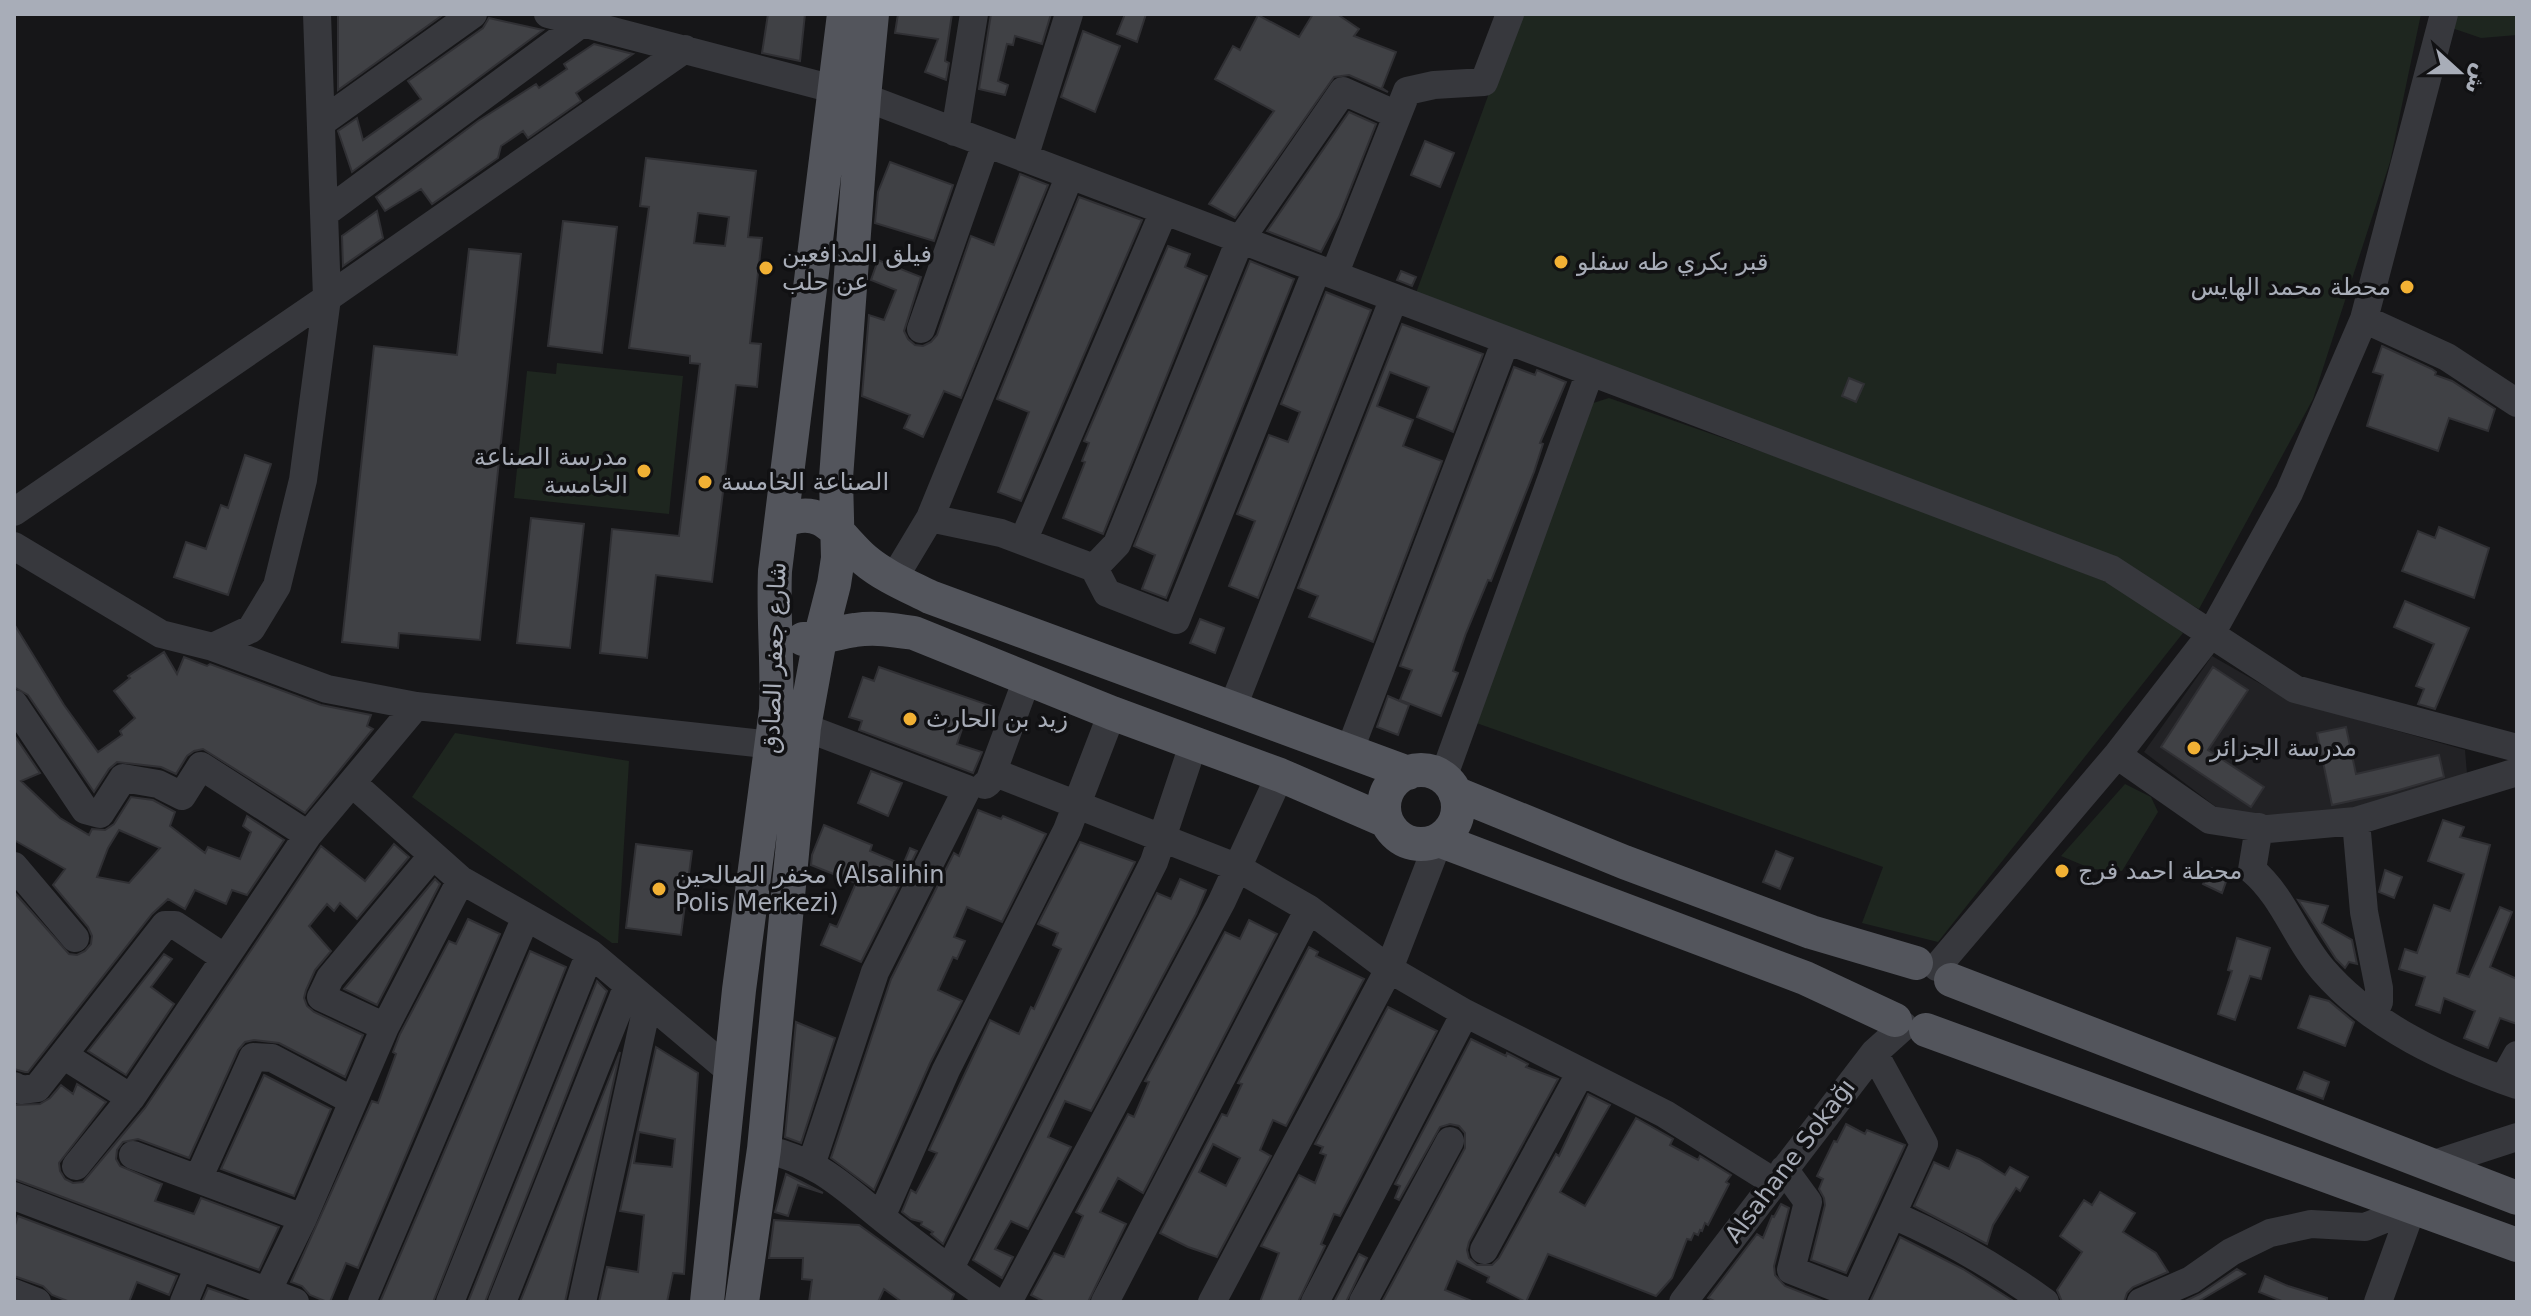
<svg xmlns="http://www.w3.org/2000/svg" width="2531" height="1316" font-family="'DejaVu Sans','Noto Sans Arabic',sans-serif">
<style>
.built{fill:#222225}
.green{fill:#1e261f}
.building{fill:#404145;stroke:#303034;stroke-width:2;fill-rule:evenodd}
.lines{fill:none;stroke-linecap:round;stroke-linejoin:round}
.minor{stroke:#37383d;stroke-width:28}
.major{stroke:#53555c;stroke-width:34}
.poi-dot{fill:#f2b134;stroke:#111113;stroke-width:3}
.labels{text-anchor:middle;stroke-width:7;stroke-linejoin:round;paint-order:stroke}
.poi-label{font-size:24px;fill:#a8adb8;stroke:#111113;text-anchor:start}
.street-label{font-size:24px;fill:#a8adb8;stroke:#111113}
</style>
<rect width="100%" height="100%" fill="#161618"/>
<path class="built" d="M2212 656 2266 687 2302 704 2465 750 2467 774 2336 813 2251 817 2220 810 2144 752Z"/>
<path class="green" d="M1518 14H2421L2390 162 2313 399 2199 609 2140 576 1416 293Z
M2451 14H2517V35L2481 38 2449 27Z
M557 363 683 376 669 514 514 498 527 371 556 374Z
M1609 398 1874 491 2104 581 2152 609 2183 633 1938 942 1862 923 1883 867 1465 719 1590 404Z
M455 733 629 761 618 943H612L412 797Z
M2125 784 2151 797 2158 812 2122 871 2092 869 2061 856Z"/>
<path class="building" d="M338 14H444L338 90Z
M768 14H805L800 61 762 53Z
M898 14H952L945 61 949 63 946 80 925 72 938 39 895 33Z
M991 14H1051L1042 44 1015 36 1013 45 1007 44 998 81 1008 85 1005 95 979 89Z
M1125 14H1146L1137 42 1117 34Z
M1313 14H1337L1359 29 1354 36 1396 52 1382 88 1388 92 1349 75 1334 77 1235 218 1209 204 1274 111 1215 79 1233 46 1240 50 1258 15 1299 37Z
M489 18 543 30 352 172 338 131 357 118 363 140 421 99 408 81 483 28Z
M1083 31 1120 46 1095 112 1061 97Z
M594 44 633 54 576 93 581 101 528 138 523 131 501 146 498 158 432 204 421 189 385 211 376 197 478 121 536 84 539 88 567 69 564 64Z
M1349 112 1376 124 1339 217 1321 252 1267 231Z
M1425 141 1454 153 1440 187 1411 175Z
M646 158 756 171 748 237 762 238 750 343 761 344 757 387 736 385 712 582 656 575 647 658 600 653 612 529 679 536 700 364 690 363V356L629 348 649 207 640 206ZM698 213 729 217 725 246 694 243Z
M890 162 953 185 934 241 875 223 878 192Z
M1020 174 1048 185 961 398 944 391 923 437 904 428 910 415 862 396 869 315 884 320 896 290 871 280 878 260 921 277 904 331 908 339 915 345 923 346 931 342 937 335 971 236 994 245Z
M1079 197 1142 220 1021 501 998 492 1029 412 997 399Z
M377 211 383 238 343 266 342 236Z
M563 221 617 227 602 353 548 346Z
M1168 246 1190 254 1185 267 1207 276 1103 534 1063 518 1085 462 1082 461 1089 443 1084 441Z
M469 249 521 254 480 640 399 633 398 648 342 642 374 346 457 355Z
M1250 261 1294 279 1166 598 1142 589 1155 555 1134 546Z
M1401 271 1416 277 1412 286 1397 280Z
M1326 292 1371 310 1258 598 1229 586 1255 521 1237 514 1269 435 1288 442 1300 412 1281 404Z
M1402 324 1483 354 1453 432 1417 417 1429 387 1390 372 1377 406 1413 420 1403 446 1442 461 1373 642 1309 617 1318 596 1298 588Z
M2382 346 2432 369 2436 372 2435 375 2452 381 2495 409 2488 431 2449 418 2438 451 2367 426 2383 375 2373 372Z
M1514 367 1535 375 1537 370 1566 382 1540 443 1543 444 1534 472 1491 581 1488 580 1466 633 1453 671 1458 673 1441 716 1400 700 1412 670 1400 666Z
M1849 378 1864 384 1856 402 1842 396Z
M245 455 271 464 228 595 174 577 186 542 206 549 221 505 228 508Z
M531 518 584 524 570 648 517 643Z
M2439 527 2489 548 2474 598 2402 571 2418 531 2435 538Z
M2405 601 2469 628 2435 709 2418 704 2424 689 2416 686 2434 644 2394 627Z
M1200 619 1224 628 1215 653 1190 643Z
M14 624 64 705 98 752 122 735 120 731 135 718 114 691 130 678 128 676 164 652 177 674 184 657 207 666 210 664 321 705 371 715 367 726 373 729 305 813 203 749 194 751 187 756 176 774 161 767 117 762 109 769 94 792 28 695 14 687Z
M879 667 997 708 992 722 967 714 957 744 982 752 973 773 859 730 862 721 849 717 863 677 874 681Z
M2213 667 2248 690 2208 750 2264 787 2251 807 2161 747Z
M1388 696 1409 705 1398 735 1377 727Z
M2346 727 2356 774 2439 755 2444 777 2392 792 2332 805 2317 733Z
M14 735 40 773 21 781 60 818 89 835 92 829 105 830 114 824 131 797 153 800 175 812 170 826 205 853 208 847 240 859 251 832 243 826 247 816 284 840 247 895 232 890 226 904 195 890 185 909 168 899 152 914 28 1072H25L14 1069V892L69 954 77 955 85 951 91 944 92 936 88 927 53 885 65 869 14 840ZM119 830 160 848 129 883 97 877 108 848Z
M871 771 902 783 888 816 858 803Z
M978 810 1001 819 1003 816 1046 834 1002 922 967 907 954 937 965 941 957 959 953 957 938 990 962 1001 930 1063 874 1190 831 1158 891 979 954 853 959 856Z
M2443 820 2464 827 2460 837 2490 845 2457 973 2469 977 2500 907 2512 912 2490 967 2517 979V1024L2500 1018 2488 1048 2464 1038 2475 1011 2444 998 2440 1013 2416 1005 2425 977 2399 969 2405 949 2417 953 2434 905 2450 911 2464 874 2428 861Z
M824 825 872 845 870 851 903 865 910 848 917 851 861 962 821 945 830 924 837 927 856 883 811 865 812 855Z
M1080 842 1135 862 943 1244 931 1234 933 1232 921 1225 922 1222 911 1219 902 1212 911 1190 916 1193 937 1153 929 1150 990 1020 1019 1034 1031 1007 1034 1009 1061 949 1053 945 1058 933 1038 924Z
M394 844 409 857 357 919 340 903 334 911 327 904 309 926 331 951 315 970 306 990 304 998 307 1006 314 1012 363 1035 345 1077 279 1043 254 1040 245 1042 238 1050 189 1158 138 1139 123 1142 117 1150 116 1159 120 1166 162 1184 155 1201 194 1214 201 1198 279 1227 259 1270 14 1179V1105L40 1104 50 1098 61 1085 73 1094 77 1084 106 1102 59 1163 60 1171 65 1179 73 1183 83 1182 145 1108 321 846 365 881Z
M636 844 692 851 681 935 626 928Z
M1776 851 1793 858 1780 889 1763 882Z
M2211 868 2228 876 2222 893 2203 884Z
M2385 870 2402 877 2394 898 2379 892Z
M435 879 440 884 377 1005 344 989Z
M1180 879 1206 890 1196 914 1091 1111 1065 1101 1048 1137 1071 1147 1028 1229 1011 1221 995 1249 1013 1257 1002 1278 973 1260 1157 893 1171 899Z
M2298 900 2328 906 2322 923 2352 940 2357 964 2349 962 2345 968 2336 959Z
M468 919 500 934 358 1268 346 1263 330 1302H327L310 1295 302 1286 291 1282 372 1101 378 1103 396 1054 393 1052 400 1034 449 941 456 944Z
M1249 920 1277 934 1143 1193 1118 1178 1100 1212 1126 1224 1088 1302H1045L1031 1295 1054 1253 1064 1257 1083 1216 1076 1212 1128 1114 1134 1117 1149 1082 1145 1081 1225 932 1240 939Z
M2237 938 2270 948 2261 979 2250 976 2235 1020 2218 1014 2232 971 2228 970Z
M1309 947 1318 952 1316 956 1364 979 1286 1126 1273 1120 1260 1150 1271 1156 1217 1257 1188 1247 1160 1233 1222 1114 1227 1116 1242 1084 1238 1083ZM1213 1144 1240 1158 1226 1186 1199 1172Z
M530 951 566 967 433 1302H380Z
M164 954 172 959 151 987 174 1004 126 1075 88 1051Z
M597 981 607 991 485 1302H468Z
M2310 996 2329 1001 2354 1022 2345 1046 2298 1028Z
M1388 1007 1437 1031 1340 1216 1334 1214 1321 1244 1325 1246 1298 1302H1260L1279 1253 1261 1246 1299 1175 1315 1183 1326 1155 1320 1153 1323 1147 1315 1144Z
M796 1022 835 1038 801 1143 785 1137Z
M1471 1039 1506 1056 1507 1053 1528 1064 1526 1067 1558 1079 1469 1242 1467 1250 1469 1258 1477 1265H1492L1499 1258 1556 1154 1559 1156 1588 1094 1610 1105 1560 1192 1585 1206 1636 1118 1673 1139 1670 1145 1698 1160 1700 1156 1731 1175 1726 1182 1729 1184 1708 1225 1705 1223 1702 1231 1700 1230 1698 1235 1694 1233 1691 1240 1687 1239 1672 1278 1656 1296 1548 1254 1526 1302 1487 1282 1489 1277 1457 1261 1445 1290 1474 1302H1382L1465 1148V1133L1459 1126 1450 1124 1440 1127 1399 1200 1395 1198 1400 1186 1395 1184Z
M656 1047 698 1073 684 1274 673 1273 667 1302H599L607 1267 638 1272 644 1215 620 1211ZM639 1132 675 1139 672 1167 634 1163Z
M620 1052 565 1302H520Z
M2304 1072 2329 1082 2323 1099 2297 1089Z
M264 1075 331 1109 294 1196 221 1169Z
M1846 1124 1865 1134 1867 1130 1905 1145 1846 1273 1811 1260 1825 1205 1824 1198 1819 1189 1823 1179 1817 1176 1834 1141 1837 1142Z
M1957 1150 1979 1159 2005 1175 2010 1167 2028 1177 2020 1191 2016 1188 1993 1225 1987 1244 1914 1206 1934 1162 1949 1169Z
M786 1174 823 1193 798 1185 788 1216 775 1212Z
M2100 1192 2135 1213 2123 1232 2156 1253 2168 1272 2133 1287 2127 1293 2124 1302H2062L2057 1290 2082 1252 2060 1236 2084 1200 2092 1205Z
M1781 1204 1789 1208 1774 1266 1775 1275 1785 1286 1826 1302H1716L1708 1298 1757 1234 1763 1238 1772 1216 1774 1217Z
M18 1216 177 1276 169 1295 137 1282 129 1302H70L52 1295 43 1286 14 1276V1228Z
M774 1220 859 1225 954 1294 951 1302H902L884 1289 878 1302H809L812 1280 802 1279 803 1258H769Z
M1900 1237 1963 1269 2015 1302H1870Z
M1359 1254 1367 1258 1346 1302H1334Z
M2237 1269 2245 1274 2197 1302H2183L2200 1294Z
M2265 1276 2288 1286 2327 1298V1302H2284L2259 1292Z
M208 1288 245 1301V1302H202Z"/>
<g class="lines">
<path class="minor" d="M548 14 864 97 2111 569 2295 689 2517 748
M322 122 473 14
M955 132 974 14
M1024 158 1069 14
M325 213 582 23
M1334 275 1407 91 1434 85 1484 82 1510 14
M2364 319 2447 357 2517 403
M921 329 986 143
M14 512 327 298 317 14
M930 518 1001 533 1094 568 1117 544 1240 240 1343 91 1397 115
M1023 541 1164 211
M14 546 161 634 213 647 327 689 416 706 773 745
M1094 568 1107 593 1176 620 1317 269
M894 578 930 518 1070 175
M213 647 251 629 277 586 303 480 327 298 685 49
M14 704 85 810 100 814 123 778 158 784 182 796 201 766 308 835
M1232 709 1394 298
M804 727 967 789 875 972 811 1165
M1349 752 1506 340
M2117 755 2210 820 2268 829 2356 821 2517 772
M993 772 1236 867 1309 909 1389 969 1212 1302
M1443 778 1590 372
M352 783 461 880 590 953 730 1071
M985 785 989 782 1027 679
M2356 821 2364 912 2379 988V1002L2374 1013
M2259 827 2252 870C2284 897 2296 939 2323 970 2372 1027 2448 1061 2517 1085
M1439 840 1389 969 1465 1013 1665 1114 1774 1182
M14 866 75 938
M1937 967 2117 755 2211 634 2289 493 2364 319 2444 14
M385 1027 321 997 330 978 433 855
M63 1055 131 1098
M2503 1080 2517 1055
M14 1086 21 1090 37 1088 165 925H175L225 958
M764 1149C821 1162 842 1186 886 1221 922 1249 958 1277 996 1302
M133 1155 303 1218
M2431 1165 2517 1137
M76 1166 131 1098 308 835 416 706
M1784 1169 1808 1202 1791 1270 1855 1295 1924 1144 1874 1053
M198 1179 253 1057 272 1058 353 1101
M14 1196 295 1302
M1893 1215C1946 1238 1998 1268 2045 1302
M881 1217 946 1070 1067 830 1112 713
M1484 1250 1581 1072
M950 1268 1154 862 1194 742
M14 1293 37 1302
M184 1302 199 1266
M262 1302 303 1218 385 1027 461 880
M362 1302 526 917
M450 1302 590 953
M502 1302 628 985
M582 1302 648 1002
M1008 1302 1222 901 1280 775
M1105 1302 1309 909
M1315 1302 1465 1013
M1363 1302 1450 1141
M1683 1302 1874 1053 1904 1026
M2141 1302 2191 1280 2231 1252 2270 1233 2311 1224 2365 1227 2412 1208
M2378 1302 2412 1208"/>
<path class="major" d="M783 521C825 502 838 537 865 560 884 576 908 586 930 597L1408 773
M803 639C821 640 837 632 855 630 875 627 894 630 914 633L1112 713 1280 775 1386 821
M1384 807a37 37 0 1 1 74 0a37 37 0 1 1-74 0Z
M1455 793 1624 862 1811 932 1916 963
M1439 840 1805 978 1895 1020
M1951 980 2517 1198
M1926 1030 2517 1245
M707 1302 739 990 776 710C778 664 773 618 775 571L844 14
M742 1302 764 1149 804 727 820 639 834 584 838 558 836 478 864 97 872 14"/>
</g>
<g class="poi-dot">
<circle cx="1561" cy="262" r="8"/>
<circle cx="766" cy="268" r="8"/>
<circle cx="2407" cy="287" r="8"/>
<circle cx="644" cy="471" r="8"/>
<circle cx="705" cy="482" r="8"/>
<circle cx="910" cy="719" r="8"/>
<circle cx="2194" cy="748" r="8"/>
<circle cx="2062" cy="871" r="8"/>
<circle cx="659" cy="889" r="8"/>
</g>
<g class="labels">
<g class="poi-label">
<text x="782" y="262">فيلق المدافعين<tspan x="782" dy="28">عن حلب</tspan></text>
<text x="1577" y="270">قبر بكري طه سفلو</text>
<text x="2391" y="295" text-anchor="end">محطة محمد الهايس</text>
<text x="628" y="465" text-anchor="end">مدرسة الصناعة<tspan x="628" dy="28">الخامسة</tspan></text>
<text x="721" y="490">الصناعة الخامسة</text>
<text x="926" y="727">زيد بن الحارث</text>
<text x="2210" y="756">مدرسة الجزائر</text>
<text x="2078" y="879">محطة احمد فرج</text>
<text x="675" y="883">مخفر الصالحين (Alsalihin<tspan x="675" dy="28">Polis Merkezi)</tspan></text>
</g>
<g class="street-label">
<text transform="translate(774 658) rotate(-88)" y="8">شارع جعفر الصادق</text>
<text transform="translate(1790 1161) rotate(-53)" y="8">Alsahane Sokağı</text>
</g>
</g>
<rect width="2531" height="1316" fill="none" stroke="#a8adb8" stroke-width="32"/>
<g transform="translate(2459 72) rotate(111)" stroke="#111113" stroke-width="6" paint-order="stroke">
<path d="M0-6L14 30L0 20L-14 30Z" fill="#a8adb8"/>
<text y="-12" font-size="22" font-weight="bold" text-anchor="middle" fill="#a8adb8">ش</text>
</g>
</svg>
